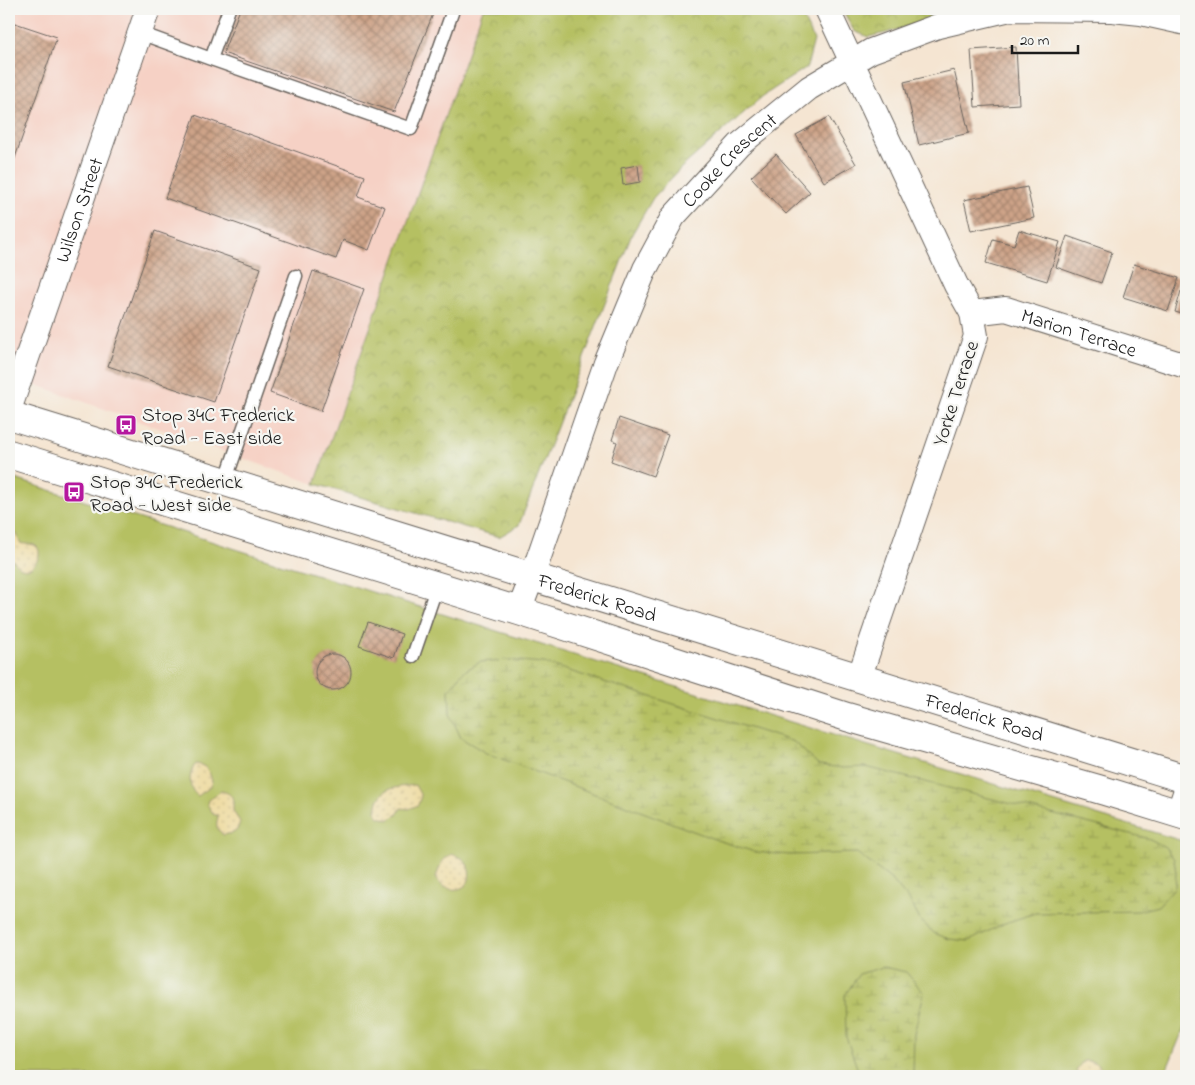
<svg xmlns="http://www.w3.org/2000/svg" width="1195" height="1085" font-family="'Indie Flower',sans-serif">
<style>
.built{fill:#f6d1c5}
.green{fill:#b5c062;stroke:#686e3f}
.wetland{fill:url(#wetland-marsh);stroke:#686e3f}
.sand{fill:url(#sand-dots);stroke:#857b5d}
.park{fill:url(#park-crowns);stroke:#686e3f}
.building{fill:url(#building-cross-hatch)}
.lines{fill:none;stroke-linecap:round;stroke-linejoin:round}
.service-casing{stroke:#68625c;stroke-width:15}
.minor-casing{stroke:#68625c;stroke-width:26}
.secondary-casing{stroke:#68625c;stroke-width:30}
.service{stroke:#fff;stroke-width:12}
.minor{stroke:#fff;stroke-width:24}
.secondary{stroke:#fff;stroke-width:28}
.labels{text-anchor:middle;stroke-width:4.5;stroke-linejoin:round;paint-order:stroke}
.street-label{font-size:20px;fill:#1c1c1c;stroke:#f6f6f2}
.poi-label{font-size:20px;fill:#1c1c1c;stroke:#f6f6f2;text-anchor:start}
</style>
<defs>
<pattern id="wetland-marsh" width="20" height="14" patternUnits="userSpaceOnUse" patternTransform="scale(1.25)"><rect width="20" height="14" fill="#b5c062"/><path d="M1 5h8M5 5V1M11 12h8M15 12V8" fill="none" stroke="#9ba454"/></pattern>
<pattern id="sand-dots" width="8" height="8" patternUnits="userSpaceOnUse" patternTransform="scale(1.25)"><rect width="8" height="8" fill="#eeda9e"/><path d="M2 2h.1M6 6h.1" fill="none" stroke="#ccba88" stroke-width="1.8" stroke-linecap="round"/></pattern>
<pattern id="park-crowns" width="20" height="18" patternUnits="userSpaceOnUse" patternTransform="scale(1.25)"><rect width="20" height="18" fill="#b5c062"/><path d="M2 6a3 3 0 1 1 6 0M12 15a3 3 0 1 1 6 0" fill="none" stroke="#9ba454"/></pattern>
<pattern id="building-cross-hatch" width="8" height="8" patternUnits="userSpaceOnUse" patternTransform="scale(1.25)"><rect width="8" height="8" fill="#cda388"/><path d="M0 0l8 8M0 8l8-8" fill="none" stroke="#a6846e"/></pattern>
</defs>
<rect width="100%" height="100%" fill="#f6f6f2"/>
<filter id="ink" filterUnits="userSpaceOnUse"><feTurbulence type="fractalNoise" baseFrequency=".02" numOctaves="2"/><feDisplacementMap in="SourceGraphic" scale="10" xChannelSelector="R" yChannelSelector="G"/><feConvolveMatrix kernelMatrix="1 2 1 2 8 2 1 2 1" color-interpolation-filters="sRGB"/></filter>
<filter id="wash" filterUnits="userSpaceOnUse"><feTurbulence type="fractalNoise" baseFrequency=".0096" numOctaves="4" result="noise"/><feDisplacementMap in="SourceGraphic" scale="20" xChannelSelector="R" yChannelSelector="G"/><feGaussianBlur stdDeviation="1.12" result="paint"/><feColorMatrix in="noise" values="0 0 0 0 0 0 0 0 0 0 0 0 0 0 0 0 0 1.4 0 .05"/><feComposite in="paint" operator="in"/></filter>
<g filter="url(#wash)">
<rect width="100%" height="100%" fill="#f5e5d2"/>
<path class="built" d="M9 9H483L315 484 9 375Z"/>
<path class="green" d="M9 477C400 602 793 724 1186 842V1023L1164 1076H9Z"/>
<path class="wetland" d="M507 660 544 663 794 742 819 765 844 768 866 767 1150 839 1165 847 1174 859 1176 873 1175 887 1158 906 1138 911 1035 913 1005 923 969 941 949 939 934 933 920 920 911 903 893 881 857 853 790 855 755 852 717 840 486 753 461 738 450 714 449 690 463 672 480 662Z
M883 967 906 972 924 993 914 1034 913 1076H860L846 1037 845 995 859 974Z"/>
<path class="sand" d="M9 530 17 534 20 543C25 545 32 543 36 546 46 553 29 583 14 561L9 560Z
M196 764C207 765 210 772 212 782L209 788 198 796C188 790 188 772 196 764Z
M415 785 421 796 418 805 409 809 401 808 397 815 388 820 377 816C374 808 379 795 386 791 393 787 407 786 415 785Z
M221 791C235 794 233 800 233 810 234 814 238 818 240 822L237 830 233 833 223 835C214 826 217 825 218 815H214L207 804 208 800Z
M452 854C455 856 461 857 463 859 470 865 472 879 466 885 456 894 439 888 436 877L442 861Z
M1083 1061C1094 1060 1104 1065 1101 1076H1078L1076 1070Z"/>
<path class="park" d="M483 9H799L814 40 807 67 763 96 682 167 653 198 632 234 519 525 499 537 315 484Z
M842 9H964L886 33 868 37 854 31Z"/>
<g id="blocks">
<path class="building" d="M240 9H435L394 112 223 53Z
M9 21 57 37 9 175Z
M1016 47 1019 104 975 107 971 50Z
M954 70 969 133 919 145 904 82Z
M195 115 365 176 358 197 385 207 369 250 343 240 336 259 165 198Z
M829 117 856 164 824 182 796 135Z
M776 154 810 192 786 214 751 177Z
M638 165 640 182 623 185 621 168Z
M1027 187 1034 218 971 231 964 200Z
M1019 230 1060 242 1047 281 986 263 993 239 1014 245Z
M155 231 261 268 214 402 108 366Z
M1067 236 1112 252 1101 283 1056 267Z
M1134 264 1179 278 1168 311 1123 297Z
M313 271 364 289 321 411 270 393Z
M1181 291 1186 293V315L1175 312Z
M619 418 668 435 653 476 611 461 617 442 612 440Z
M368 622 402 634 394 658 359 646Z
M315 672a18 18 0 1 1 36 0a18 18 0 1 1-36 0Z"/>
</g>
</g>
<g filter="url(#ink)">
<use href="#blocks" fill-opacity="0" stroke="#68625c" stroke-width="1"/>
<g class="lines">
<g class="service-casing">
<path id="service" d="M140 33 211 59 229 9
M211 59 411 129 452 13
M225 482 296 276
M413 656 437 586"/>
</g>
<g class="minor-casing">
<g id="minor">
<path d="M827 9 956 285 972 313 976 336 859 678"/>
<path id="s1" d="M972 313 1006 309 1186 366"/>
<path id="s2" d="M9 410 148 9"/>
<path id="s3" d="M519 611 532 577 606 363 645 269 673 217 739 145 809 88 871 51 938 26 1010 9 1112 10 1141 13 1186 23"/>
<path d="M1178 814 1186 790"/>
</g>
</g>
<g class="secondary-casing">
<g id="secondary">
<path id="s4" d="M9 415 1186 779"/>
<path d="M9 454 519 611 847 717 1105 791 1186 816"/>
</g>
</g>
<use href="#service" class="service"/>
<use href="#minor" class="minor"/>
<use href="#secondary" class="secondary"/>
</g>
</g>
<defs>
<g id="bus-square" transform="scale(1.125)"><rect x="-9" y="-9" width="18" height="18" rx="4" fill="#b5179e" stroke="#f6f6f2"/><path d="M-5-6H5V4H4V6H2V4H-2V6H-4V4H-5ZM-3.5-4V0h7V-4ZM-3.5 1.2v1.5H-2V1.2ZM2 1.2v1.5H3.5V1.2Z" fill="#fff"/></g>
</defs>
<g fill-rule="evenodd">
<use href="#bus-square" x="126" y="425"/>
<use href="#bus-square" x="74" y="492"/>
</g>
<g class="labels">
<g class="street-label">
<text dy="7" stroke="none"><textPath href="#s3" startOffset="504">Cooke Crescent</textPath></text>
<text dy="7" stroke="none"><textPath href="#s2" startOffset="212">Wilson Street</textPath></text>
<text dy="7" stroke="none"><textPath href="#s1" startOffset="111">Marion Terrace</textPath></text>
<text transform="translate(955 393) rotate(-72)" y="7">Yorke Terrace</text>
<text dy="7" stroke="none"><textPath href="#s4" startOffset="616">Frederick Road</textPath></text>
<text dy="7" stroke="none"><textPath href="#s4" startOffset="1021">Frederick Road</textPath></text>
</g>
<g class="poi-label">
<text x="142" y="421">Stop 34C Frederick<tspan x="142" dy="23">Road - East side</tspan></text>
<text x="90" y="488">Stop 34C Frederick<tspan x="90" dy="23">Road - West side</tspan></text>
</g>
</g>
<rect width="1195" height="1085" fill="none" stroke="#f6f6f2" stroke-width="30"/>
<path d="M1012 45v8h66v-8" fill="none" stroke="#1c1c1c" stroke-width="2.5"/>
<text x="1020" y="45" font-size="15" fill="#1c1c1c" stroke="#f6f6f2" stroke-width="4" paint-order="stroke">20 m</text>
</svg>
